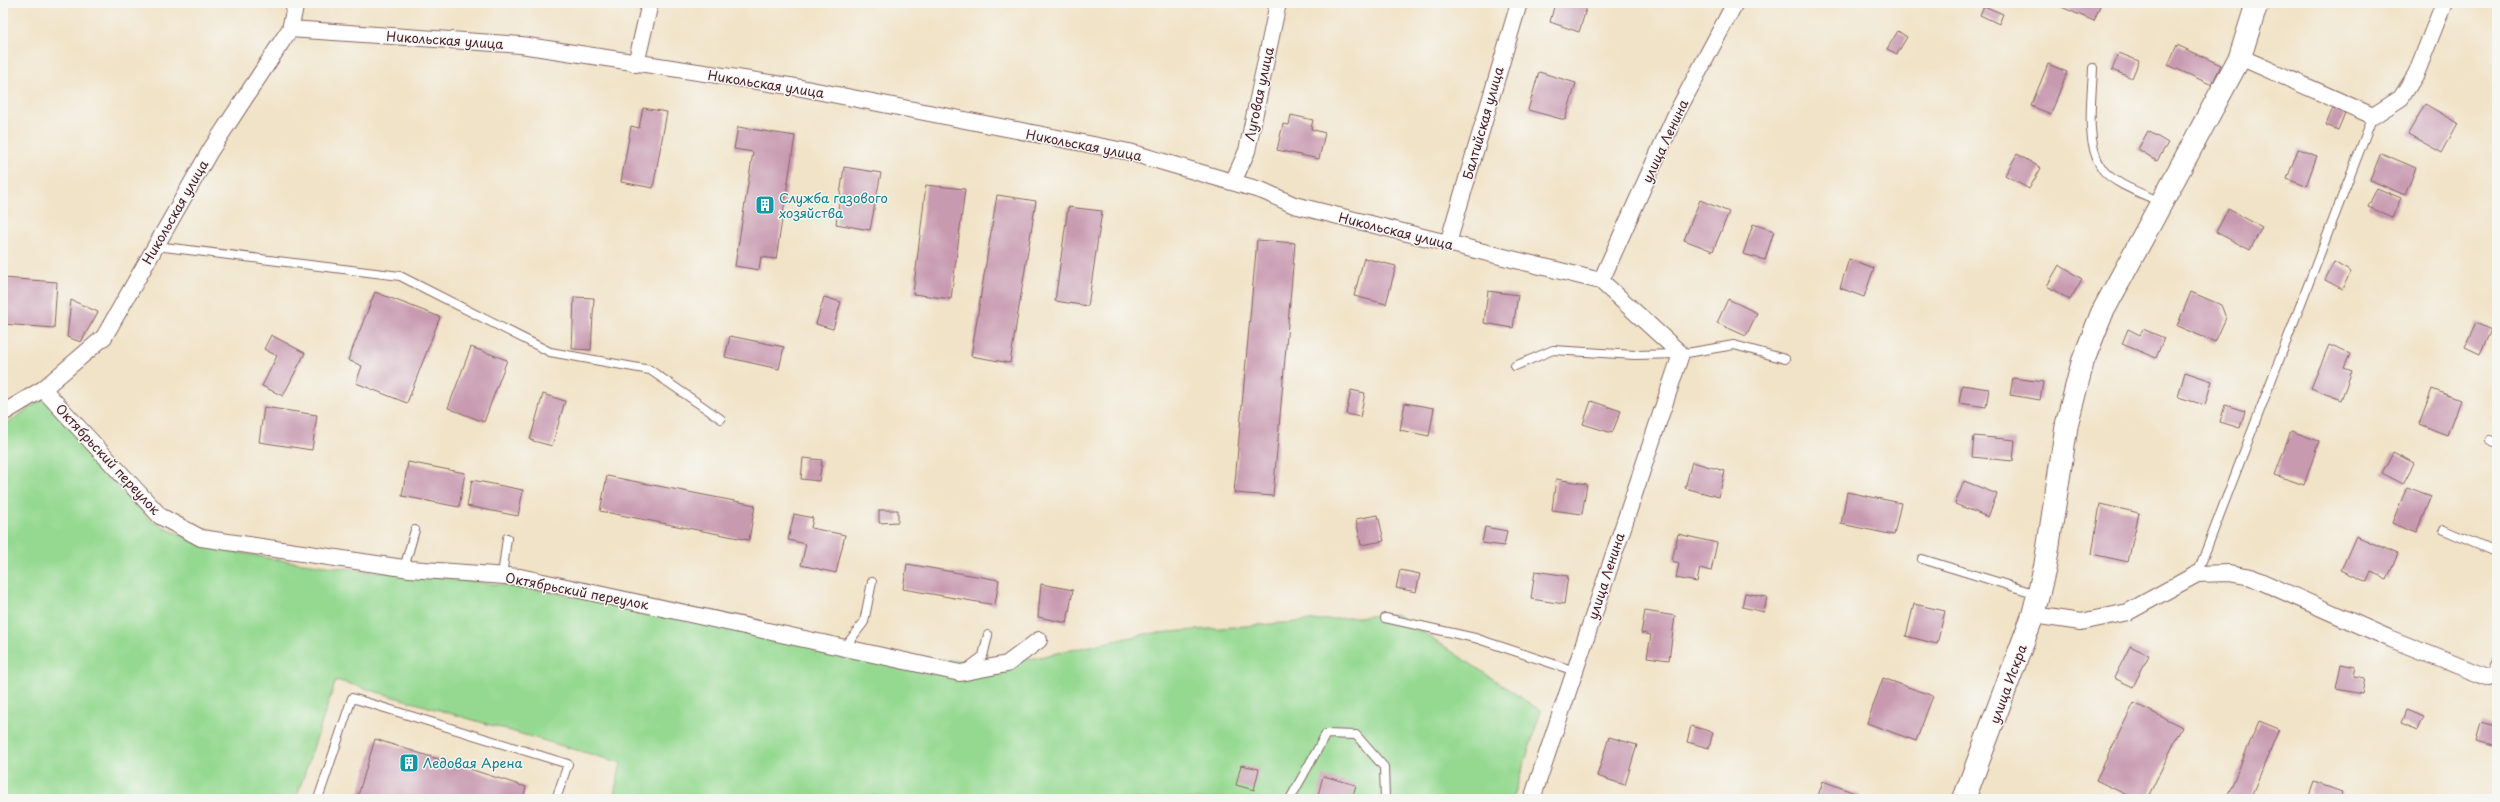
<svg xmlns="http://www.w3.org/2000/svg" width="2500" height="802" font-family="'Playpen Sans',sans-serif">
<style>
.green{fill:#95d991;stroke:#707c5e}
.building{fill:#c89ab0}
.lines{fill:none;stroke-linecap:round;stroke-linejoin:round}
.lane-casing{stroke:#846462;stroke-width:10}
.street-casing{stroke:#846462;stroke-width:18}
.secondary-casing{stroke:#846462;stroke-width:24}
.lane{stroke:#fff;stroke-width:8}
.street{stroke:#fff;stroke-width:16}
.secondary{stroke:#fff;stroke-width:22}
.labels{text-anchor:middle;stroke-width:3;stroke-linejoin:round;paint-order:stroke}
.street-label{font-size:13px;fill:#4a1f2b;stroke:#f6f6f2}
.culture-label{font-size:13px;fill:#0d838f;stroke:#f6f6f2;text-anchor:start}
</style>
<rect width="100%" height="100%" fill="#f6f6f2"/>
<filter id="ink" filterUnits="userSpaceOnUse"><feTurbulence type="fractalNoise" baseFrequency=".025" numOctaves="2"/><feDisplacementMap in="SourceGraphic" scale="8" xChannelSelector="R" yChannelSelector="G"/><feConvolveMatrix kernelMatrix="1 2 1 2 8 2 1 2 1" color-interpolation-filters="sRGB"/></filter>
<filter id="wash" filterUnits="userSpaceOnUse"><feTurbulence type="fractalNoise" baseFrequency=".012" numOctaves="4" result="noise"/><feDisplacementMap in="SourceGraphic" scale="16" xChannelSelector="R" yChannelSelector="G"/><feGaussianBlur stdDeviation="0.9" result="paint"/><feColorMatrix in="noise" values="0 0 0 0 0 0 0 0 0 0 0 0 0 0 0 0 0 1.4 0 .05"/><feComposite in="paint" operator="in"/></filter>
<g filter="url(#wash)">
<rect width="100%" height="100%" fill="#f1e3c7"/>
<path class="green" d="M49 397 150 520 195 542 231 551 279 560 367 571 409 573 547 591 851 654 1007 664 1145 634 1396 614 1541 711 1513 799H887L873 795 872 799H613L621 763 336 680 296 799H3V426L41 400Z"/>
<g id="blocks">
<path class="building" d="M1555 3H1588L1579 32 1550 22Z
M2052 3H2101L2094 21Z
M1984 6 2003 14 1999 24 1980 15Z
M1898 31 1907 37 1897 54 1887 49Z
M2177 45 2221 65 2212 85 2168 65Z
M2119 53 2139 61 2132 78 2112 70Z
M2048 64 2067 72 2051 114 2031 106Z
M1539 72 1576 83 1565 120 1528 110Z
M2425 104 2458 123 2442 153 2408 134Z
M643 108 667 112 653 188 621 182 631 126 639 128Z
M2333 108 2345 113 2338 130 2326 125Z
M1291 115 1313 120 1311 129 1325 133 1319 159 1277 150 1283 124 1289 125Z
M738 127 795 136 776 259 761 257 759 270 735 266 753 152 734 149Z
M2148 131 2168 143 2157 161 2138 149Z
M2298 149 2317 156 2306 186 2287 179Z
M2381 153 2416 168 2405 195 2370 180Z
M2017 154 2041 168 2029 189 2005 175Z
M844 167 881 173 870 230 836 224Z
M926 185 965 189 951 299 913 294Z
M2377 188 2401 198 2392 217 2368 207Z
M997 195 1036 201 1010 363 971 356Z
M1700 200 1729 212 1713 251 1684 240Z
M1068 207 1102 211 1088 306 1055 301Z
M2228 209 2262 227 2250 250 2216 232Z
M1753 224 1774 231 1765 260 1743 254Z
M1257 240 1295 243 1273 496 1234 493Z
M1364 258 1396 266 1386 304 1354 296Z
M1849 259 1874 268 1864 297 1840 288Z
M2334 262 2351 272 2342 289 2325 280Z
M2059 265 2082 279 2070 300 2047 286Z
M3 278 57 282 54 328 3 324Z
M1488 291 1518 295 1513 328 1484 323Z
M375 292 440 317 407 403 356 383 362 366 348 360Z
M2191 292 2221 305 2226 318 2215 342 2177 326Z
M574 297 594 298 591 350 572 349Z
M824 297 841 302 833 329 816 324Z
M1728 299 1757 313 1746 336 1717 323Z
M71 300 98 312 81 342 67 337Z
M2476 323 2491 330 2480 354 2465 347Z
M2128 329 2140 335 2143 329 2164 338 2156 358 2122 344Z
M271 335 305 353 283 396 262 386 277 356 264 349Z
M730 336 784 347 779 369 725 357Z
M2329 345 2350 354 2344 368 2352 371 2341 400 2311 388Z
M471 347 507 360 484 422 448 408Z
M2185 372 2212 381 2205 405 2178 397Z
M2013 378 2043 382 2040 400 2010 395Z
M1962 385 1989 389 1986 407 1959 403Z
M2432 389 2460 400 2447 435 2419 424Z
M1351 390 1365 393 1360 417 1346 414Z
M543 394 565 401 552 446 530 440Z
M1591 401 1621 411 1612 433 1583 424Z
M1405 403 1434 408 1429 436 1400 430Z
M2225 405 2245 411 2240 428 2220 422Z
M264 407 317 415 312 450 259 442Z
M2291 431 2319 441 2304 485 2275 475Z
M1974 436 2015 440 2013 461 1972 457Z
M2393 452 2414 463 2403 484 2382 473Z
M803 458 822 460 819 481 801 479Z
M408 462 465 473 459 507 402 496Z
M1692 462 1725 471 1719 497 1685 488Z
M607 476 755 505 749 540 600 511Z
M1556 479 1587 484 1582 514 1552 510Z
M472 480 523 490 518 516 467 506Z
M1964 481 1997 494 1988 517 1955 504Z
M2407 487 2431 496 2416 533 2392 523Z
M1847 492 1901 503 1894 535 1841 524Z
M2100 504 2139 513 2128 562 2092 554Z
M879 510H898V522L879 523Z
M794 514 813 518 811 528 845 535 836 573 801 565 806 544 788 540Z
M1378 515 1384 541 1361 545 1356 519Z
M1485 527 1507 531 1504 546 1482 543Z
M1678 534 1717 543 1711 571 1700 568 1697 582 1676 578 1679 563 1672 561Z
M2356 536 2398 554 2387 579 2371 572 2367 582 2341 570Z
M907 564 999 580 995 605 903 589Z
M1400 570 1420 574 1416 592 1396 588Z
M1535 571 1568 576 1564 604 1531 599Z
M1041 584 1073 590 1067 623 1038 617Z
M1745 593 1767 597 1764 612 1742 607Z
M1914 604 1945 611 1937 644 1906 636Z
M1645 611 1675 616 1669 660 1647 657 1651 635 1641 633Z
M2130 646 2149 655 2133 687 2114 678Z
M2341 664 2356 667 2354 676 2365 678 2362 694 2336 689Z
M1883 678 1933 696 1916 741 1867 723Z
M2134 703 2182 727 2147 799H2135L2096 780Z
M2406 710 2424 717 2418 730 2401 723Z
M2259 721 2279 729 2250 799H2226Z
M2481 723 2497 727V747L2476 741Z
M1691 726 1713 732 1709 748 1687 742Z
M1609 737 1637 745 1625 785 1597 776Z
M375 739 526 787 523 799H357Z
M1241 765 1259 769 1254 790 1236 785Z
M1323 776 1356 785 1352 799H1317Z
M1823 781 1860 795 1859 799H1817Z
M2314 782 2342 792 2340 799H2308Z"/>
</g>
</g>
<g filter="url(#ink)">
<use href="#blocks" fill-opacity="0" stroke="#846462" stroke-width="1"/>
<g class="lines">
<g class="lane-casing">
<path id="lane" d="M2093 68C2092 97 2085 141 2101 167 2109 182 2145 195 2161 202
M156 246 400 276 550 352 650 370 721 419
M1515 366 1553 350 1635 355 1681 354 1734 345 1785 359
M2490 440 2497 443
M2444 530 2497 553
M1922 559 2037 594
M404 568 415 530
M2197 574 2373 116
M502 576 507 538
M1385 618 1475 638 1575 671
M844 648 864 622 872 582
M2497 661 2489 678 2497 680
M967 668 983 656 988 635
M318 799 352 698 568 764 556 799
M1290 799 1326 734 1356 735 1384 767 1385 799"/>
</g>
<g class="street-casing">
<path id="street" d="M290 29 296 3
M2240 57 2373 116 2401 98 2416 74 2444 3
M636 64 650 3
M1233 182 1247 151 1278 3
M1448 243 1519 3
M1601 281 1675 116 1735 3
M43 389 160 516 201 538 410 569 520 577 960 673 1007 664 1039 640
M3 413 43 389 104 337 210 151 290 29 521 45 796 87 1129 152 1263 191 1294 205 1601 281 1681 354 1532 799
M2033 615 2081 622 2128 612 2197 574 2229 573 2251 577 2391 639 2489 678"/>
</g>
<g class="secondary-casing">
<path id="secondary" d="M1964 799 2033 615 2045 567 2067 423 2083 361 2102 313 2240 57 2257 3"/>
</g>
<use href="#lane" class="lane"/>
<use href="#street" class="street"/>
<use href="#secondary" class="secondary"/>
</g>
</g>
<defs>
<g id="building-square" transform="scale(1)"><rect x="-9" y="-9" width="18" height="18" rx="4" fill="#0f9aa8" stroke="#f6f6f2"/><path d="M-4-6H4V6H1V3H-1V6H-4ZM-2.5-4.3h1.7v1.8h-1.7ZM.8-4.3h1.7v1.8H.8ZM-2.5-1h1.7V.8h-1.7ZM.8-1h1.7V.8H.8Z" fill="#fff"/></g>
</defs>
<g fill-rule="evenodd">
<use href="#building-square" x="765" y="205"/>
<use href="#building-square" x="409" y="763"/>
</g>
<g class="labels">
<g class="street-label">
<text transform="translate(445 40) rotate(4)" y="5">Никольская улица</text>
<text transform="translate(766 84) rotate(9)" y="5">Никольская улица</text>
<text transform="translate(1259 94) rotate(-78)" y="5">Луговая улица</text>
<text transform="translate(1483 123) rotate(-74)" y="5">Балтийская улица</text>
<text transform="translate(1665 141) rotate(-65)" y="5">улица Ленина</text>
<text transform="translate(1084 145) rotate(11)" y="5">Никольская улица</text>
<text transform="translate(175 212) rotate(-60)" y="5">Никольская улица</text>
<text transform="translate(1396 231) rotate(14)" y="5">Никольская улица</text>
<text transform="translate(108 459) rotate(47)" y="5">Октябрьский переулок</text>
<text transform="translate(1606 576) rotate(-72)" y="5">улица Ленина</text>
<text transform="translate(577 591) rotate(11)" y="5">Октябрьский переулок</text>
<text transform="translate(2008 684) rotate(-70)" y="5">улица Искра</text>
</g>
<g class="culture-label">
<text x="779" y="203">Служба газового<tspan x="779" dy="15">хозяйства</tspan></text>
<text x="423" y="768">Ледовая Арена</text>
</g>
</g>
<rect width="2500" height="802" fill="none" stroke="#f6f6f2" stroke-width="16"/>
</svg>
